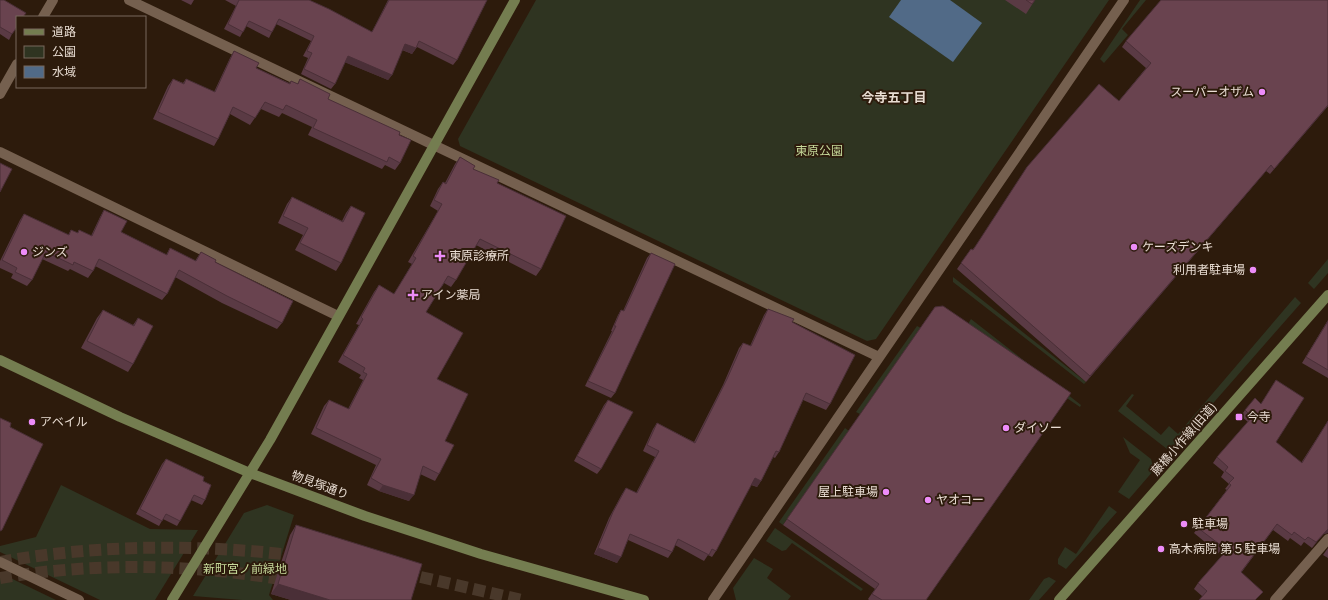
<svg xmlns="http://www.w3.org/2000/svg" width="1328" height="600" font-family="Montserrat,'Noto Sans JP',sans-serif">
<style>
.green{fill:#2f3421}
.water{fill:#516a87}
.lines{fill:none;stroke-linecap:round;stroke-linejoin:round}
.highway-tunnel{stroke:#49382a;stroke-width:12;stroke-dasharray:12 6;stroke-linecap:butt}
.street{stroke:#75604f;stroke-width:10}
.secondary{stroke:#747d50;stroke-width:10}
.wall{fill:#5a3a44}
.shaded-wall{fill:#4a2f37}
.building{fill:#69434f;stroke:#4a2f37}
.poi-dot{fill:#ed8cf9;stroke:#2d1b0c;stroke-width:1.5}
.labels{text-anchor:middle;stroke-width:4;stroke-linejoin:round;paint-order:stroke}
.poi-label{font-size:12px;fill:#e9ddd3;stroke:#2d1b0c;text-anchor:start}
.park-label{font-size:12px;fill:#c6d99a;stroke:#2d1b0c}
.street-label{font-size:12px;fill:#e9ddd3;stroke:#2d1b0c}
.neighbourhood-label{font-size:13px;font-weight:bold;fill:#e9ddd3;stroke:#2d1b0c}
</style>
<rect width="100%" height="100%" fill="#2d1b0c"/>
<path class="green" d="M536 0H1109L876 339 867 341 460 146 458 139Z
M1140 0H1146L1122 29 1128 35 1104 63 1100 59Z
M1328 259V273L1314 289 1308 283Z
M953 277 1086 382 1084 384 953 282Z
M1295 297 1301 303 1173 449H1167L1118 411 1132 394 1134 395 1126 406 1161 435 1169 426 1178 434Z
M971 319 1081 405 1080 407 965 329Z
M917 326 921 328 860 414 856 412Z
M845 428 849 431 783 525 779 522Z
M1123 437 1151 459 1154 470 1129 499 1118 492 1140 460 1130 453Z
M61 485 150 529 198 530 155 600H100L0 552V546L36 537Z
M267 505 294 515 269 595 273 600H242L193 596 244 513Z
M1109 506 1117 512 1066 569 1058 564V559L1065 547 1076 554Z
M775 528 863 589 861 591 792 543 786 550 782 551 766 541Z
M754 558 773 569 767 578 791 596 788 600H736L733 588Z
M0 573 56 600H0Z
M1049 577 1056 581 1039 600H1029L1044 579Z"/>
<path class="water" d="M901 0H950L982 23 953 62 889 17Z"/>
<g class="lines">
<path class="highway-tunnel" d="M0 562C98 544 201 544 300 556
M403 573 522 600
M0 578C96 562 196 564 292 581"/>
<path class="street" d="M129 0 879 357
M43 17 53 0
M0 94 17 64
M0 152 338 316
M0 562 79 600
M713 600 1124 0
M1275 600 1328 539"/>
<path class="secondary" d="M0 360 120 417 250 473 365 516 481 554 644 600
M172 600 270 440 515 0
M1059 600 1328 295"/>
</g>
<path class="wall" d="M0 0 12 34 9 40 0 34Z
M181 0H194L191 5Z
M225 0H309L372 32 388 0H487L457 60 453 65 417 47 412 54 402 50 392 75 388 80 345 62 335 84 331 89 301 74 308 58 303 56 311 41 276 24 269 38 246 26 240 37 224 29 236 6Z
M1005 0H1035L1026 14Z
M1126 41 1328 106 1270 174 1266 171 1086 382 957 269 971 249 972 250 1119 101 1146 68 1122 47Z
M234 51 256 68 289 83 291 81 297 84 300 79 328 99 399 135 400 163 395 170 385 165 382 169 308 135 312 127 282 113 279 117 261 109 250 125 230 114 218 139 214 146 153 119 168 86 173 79 183 83 186 79 214 92 230 58Z
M460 157 473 169 497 183 541 269 536 276 476 245 456 280 451 287 444 283 426 312 437 379 445 441 439 474 435 481 420 474 409 501 379 491 367 485 376 465 311 434 324 406 329 400 348 409 363 380 359 378 361 375 338 362 359 325 356 324 374 292 379 285 394 294 412 264 408 262 438 211 430 206 438 189 443 182 445 183 455 164Z
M292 197 342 221 346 213 351 206 341 263 336 271 295 250 303 235 278 223 287 204Z
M104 210 121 232 166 255 170 248 195 261 201 252 215 262 282 323 277 329 222 303 175 277 167 294 162 300 95 266 93 271 88 278 70 269 68 271 42 259 32 280 27 286 11 278 13 274 0 268V261L20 220 24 214 68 235 71 230 77 233 79 230 91 236 100 217Z
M651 253 615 393 611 398 585 386 612 331H611L618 315 621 310 623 311 647 258Z
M935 307 926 600H869L868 599 875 589 783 525Z
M768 309 792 322 830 404 826 410 803 400 779 452 775 458 773 457 761 481 757 487 751 485 716 551 712 557 708 555 704 561 675 545 672 552 668 558 628 540 617 563 594 554 609 518 622 494 626 488 636 493 655 457 643 451 653 429 657 423 694 442 723 385 739 348 743 343 750 346 764 315Z
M103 310 133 325 138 318 133 364 128 372 81 348 97 318Z
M1328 320V378L1302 363Z
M1276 380V442L1301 463 1328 421V533L1323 534 1312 548 1304 542 1301 546 1290 538 1288 541 1273 530 1241 573 1259 597 1202 596 1194 589 1198 583 1222 556 1194 533 1227 490 1225 489 1229 484 1221 477 1224 472 1213 463 1217 457 1248 422 1241 416 1245 410 1261 404Z
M608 400 601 469 597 474 574 461 604 405Z
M166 459 203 481 205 500 202 505 191 500 180 521 177 526 163 519 159 526 136 514 162 464Z
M296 525 411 600H291L271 594 290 535Z
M1328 548V558L1323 555Z"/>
<path class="shaded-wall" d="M405 44 416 48 412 54 401 49Z
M348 56 392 75 388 80 344 62Z
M1328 105V106L1270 174 1274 169Z
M1271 165 1266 171 1086 382 1090 376Z
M755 478 761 481 757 487 751 484Z
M383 485 414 495 409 501 379 491Z
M1327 529H1328V533L1323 534 1312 548 1316 542Z
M598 548 621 557 617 563 594 554Z
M278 584 330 600H291L271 594Z"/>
<path class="building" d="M0 0H4L26 13 23 17H17V27L12 34 0 27Z
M239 0H309L329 9 372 32 389 0H487L457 60 419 41 416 48 405 44 392 75 348 56 335 84 304 69 312 53 307 51 314 36 279 19 272 32 249 21 243 32 228 24Z
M1026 0H1035L1032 4Z
M1161 0H1328V105L1274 169 1271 165 1090 376 961 263 971 249 973 250 1027 167 1099 84 1119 101 1151 63 1126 41Z
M234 51 259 63 256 68 290 84 291 81 298 84 300 79 330 94 328 99 400 132 399 135 411 140 400 163 389 157 387 162 313 128 317 120 286 105 283 110 265 102 255 118 233 107 218 139 158 112 173 79 184 84 186 79 215 92Z
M460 157 475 166 473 169 499 180 497 183 566 216 541 269 480 239 456 280 448 276 426 312 463 333 437 379 468 394 445 441 454 445 439 474 423 466 414 495 383 485 371 478 381 459 316 428 329 400 349 409 367 374 363 372 365 368 343 355 363 319 361 317 379 285 394 294 416 258 413 256 442 204 434 200 443 182 446 184Z
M0 163 12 169 0 192Z
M292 197 343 222 351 206 365 213 341 263 300 243 308 228 283 216Z
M104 210 127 221 121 232 167 255 170 248 196 261 201 252 216 260 215 262 293 301 282 323 227 296 179 270 167 294 99 259 93 271 74 262 73 265 46 252 32 280 15 272 17 268 2 260 24 214 69 235 71 230 78 233 79 230 92 236Z
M651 253 675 264 615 393 588 381 616 326H614L621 310 624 311Z
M943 306 1071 393 926 600H882L872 594 879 584 787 519 935 307Z
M768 309 794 319 792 322 855 355 830 404 806 393 779 452 776 451 761 481 755 478 716 551 712 549 709 555 678 539 672 552 630 534 621 557 598 548 613 512 626 488 637 493 659 451 647 445 657 423 695 443 727 379 743 343 751 346Z
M103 310 134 326 138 318 153 326 133 364 87 341Z
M1328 321V370L1306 357Z
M1276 380 1304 398 1276 442 1302 463 1328 421V529L1316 542 1308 537 1305 540 1294 532 1292 535 1277 524 1241 572 1263 592 1255 600H1199L1207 591 1198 583 1227 550 1198 528 1231 485 1229 483 1234 478 1225 471 1228 467 1217 457 1252 417 1245 410 1255 398 1261 404Z
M608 400 633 412 601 469 577 456Z
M0 418 11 423 10 427 43 444 2 530 0 531Z
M166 459 204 477 203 481 211 485 205 500 194 495 180 521 166 514 162 521 140 509Z
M296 525 422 564 411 600H330L278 584Z"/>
<g class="poi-dot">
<circle cx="1262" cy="92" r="4"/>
<circle cx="1134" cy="247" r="4"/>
<circle cx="24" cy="252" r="4"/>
<path d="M438 250h4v4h4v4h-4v4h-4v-4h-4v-4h4z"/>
<circle cx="1253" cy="270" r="4"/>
<path d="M411 289h4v4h4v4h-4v4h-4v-4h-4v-4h4z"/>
<rect x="1235" y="413" width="8" height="8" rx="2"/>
<circle cx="32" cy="422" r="4"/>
<circle cx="1006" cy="428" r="4"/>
<circle cx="886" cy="492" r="4"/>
<circle cx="928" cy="500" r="4"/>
<circle cx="1184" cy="524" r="4"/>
<circle cx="1161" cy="549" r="4"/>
</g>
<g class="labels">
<g class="poi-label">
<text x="1254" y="96" text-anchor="end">スーパーオザム</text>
<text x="1142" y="251">ケーズデンキ</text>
<text x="32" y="256">ジンズ</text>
<text x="449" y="260">東原診療所</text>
<text x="1245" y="274" text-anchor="end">利用者駐車場</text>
<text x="421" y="299">アイン薬局</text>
<text x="1247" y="421">今寺</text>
<text x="40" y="426">アベイル</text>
<text x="1014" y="432">ダイソー</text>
<text x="878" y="496" text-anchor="end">屋上駐車場</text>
<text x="936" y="504">ヤオコー</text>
<text x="1192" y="528">駐車場</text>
<text x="1169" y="553">高木病院 第５駐車場</text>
</g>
<g class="park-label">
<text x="819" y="155">東原公園</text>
<text x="245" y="573">新町宮ノ前緑地</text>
</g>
<g class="street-label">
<text transform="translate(1184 439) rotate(-49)" y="4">藤橋小作線(旧道)</text>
<text transform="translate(320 485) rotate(20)" y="4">物見塚通り</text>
</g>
<g class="neighbourhood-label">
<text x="894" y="102">今寺五丁目</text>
</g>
</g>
<rect x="16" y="16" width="130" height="72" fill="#2d1b0c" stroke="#78695c"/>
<rect x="24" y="29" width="20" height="6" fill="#747d50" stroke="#78695c"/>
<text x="52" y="36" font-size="12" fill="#e9ddd3">道路</text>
<rect x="24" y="46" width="20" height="12" fill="#2f3421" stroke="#78695c"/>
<text x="52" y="56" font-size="12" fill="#e9ddd3">公園</text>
<rect x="24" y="66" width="20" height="12" fill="#516a87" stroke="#78695c"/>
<text x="52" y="76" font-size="12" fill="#e9ddd3">水域</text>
</svg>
